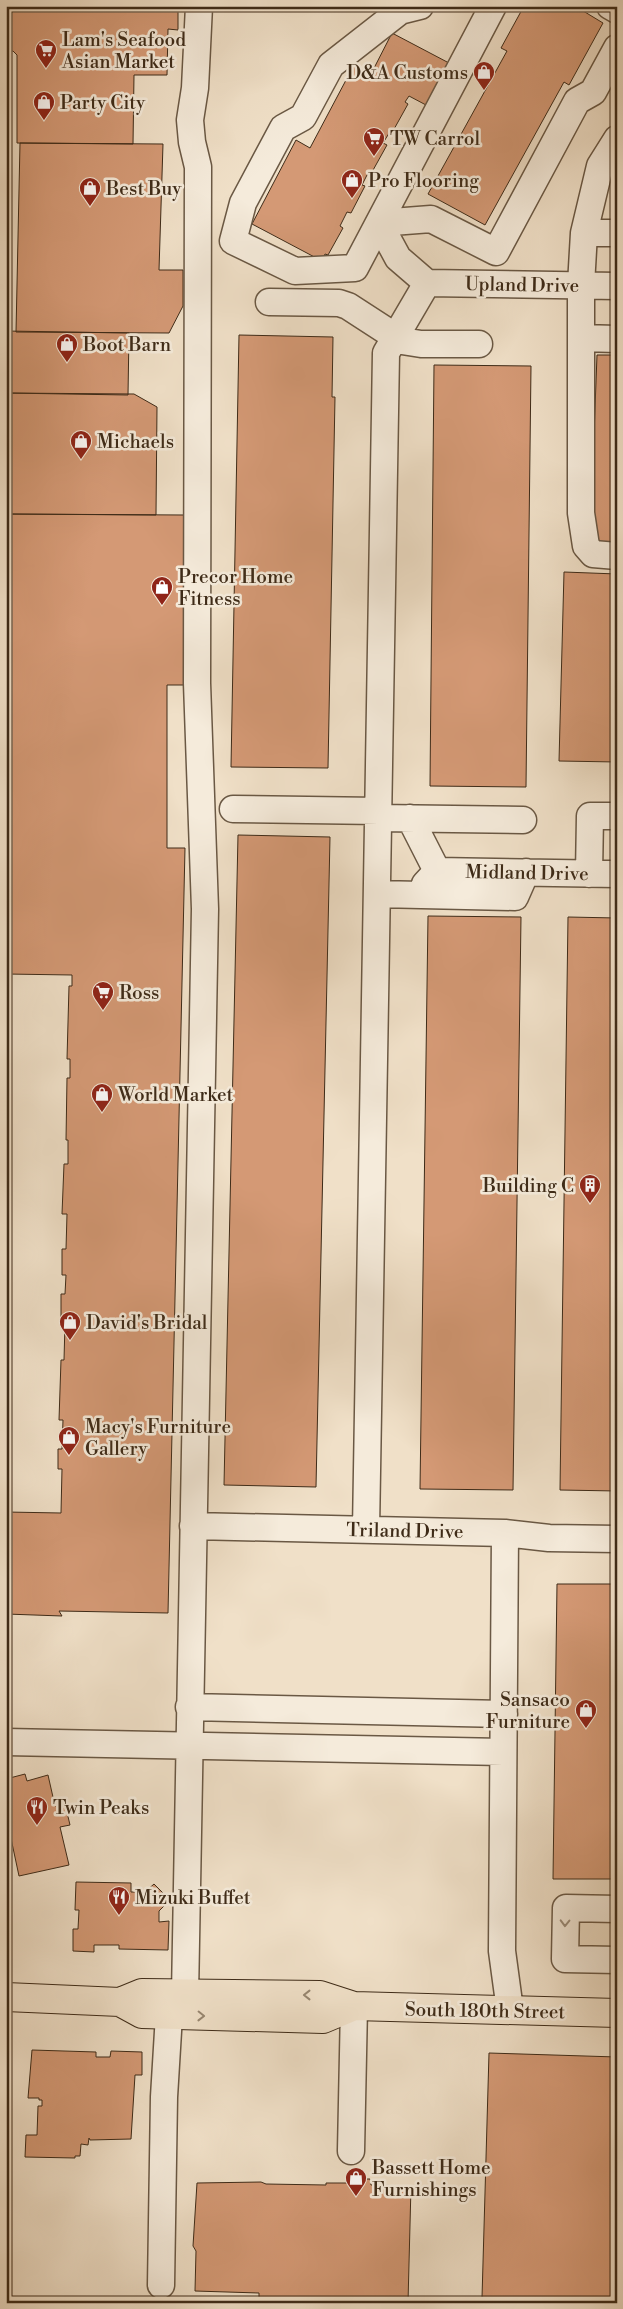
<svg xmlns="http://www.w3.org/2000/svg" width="623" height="2309" font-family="'Libre Bodoni',serif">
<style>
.building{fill:#d49975;stroke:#3e2b18}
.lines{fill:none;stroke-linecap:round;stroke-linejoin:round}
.minor-casing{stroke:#6a5844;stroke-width:29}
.major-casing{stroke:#3e2b18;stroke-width:30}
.minor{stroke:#f5ebdb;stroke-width:26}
.major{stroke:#f0e0c8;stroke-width:28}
.oneway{stroke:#9a8b7a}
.oneway2{stroke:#978670}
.labels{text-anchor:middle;stroke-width:5;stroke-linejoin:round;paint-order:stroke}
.poi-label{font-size:19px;fill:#3e2b18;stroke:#f5ebdb;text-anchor:start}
.street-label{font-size:19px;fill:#3e2b18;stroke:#f5ebdb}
</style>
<rect width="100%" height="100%" fill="#f0e0c8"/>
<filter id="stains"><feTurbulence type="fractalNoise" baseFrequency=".004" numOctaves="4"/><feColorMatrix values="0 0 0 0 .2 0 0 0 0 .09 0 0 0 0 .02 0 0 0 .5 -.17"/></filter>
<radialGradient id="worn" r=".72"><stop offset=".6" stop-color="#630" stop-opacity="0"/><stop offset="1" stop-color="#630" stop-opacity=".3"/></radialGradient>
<path class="building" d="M6 6H178V30L168 29 167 75H134L133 144 17 143V55L13 51H6Z
M524 6 529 8 530 6H575L603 23 569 85 564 82 485 225 428 194 507 51 501 48Z
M392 33 449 63 426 105 409 96 405 102 408 104 393 131 391 130 383 143 387 145 372 172 369 171 362 185 365 186 351 213 347 212 340 226 343 228 328 255 325 254 322 261 252 224 296 140 310 148 354 65 371 74Z
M20 143 163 144 159 270H183V306L169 333 16 332Z
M6 331 129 333 128 395 6 393Z
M239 335 333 337 332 397H335L328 768 231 767Z
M597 355H617V542H590Z
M434 365 531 366 526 787 430 786Z
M6 393 134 394 157 407 156 515 6 514Z
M6 514 185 515 186 685H167V848H185L168 1613 59 1611 62 1616 6 1614V1512L61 1513 62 1469H58V1449H62L63 1420H59L61 1360H64L65 1323H61V1294H65L66 1275H62V1249H66L67 1214H62L64 1164H68V1140H66L67 1078H70V1059H67L69 986H72V975L6 974Z
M564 572 617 574V762L559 761Z
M238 835 330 837 316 1487 224 1485Z
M428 916 521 917 513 1490 420 1489Z
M568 917 617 918V1491L560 1490Z
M557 1584H617V1873H612V1879H553Z
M25 1774 27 1781 48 1775 55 1806 65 1804 70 1825 60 1827 69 1865 19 1876 6 1815V1779Z
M76 1882 131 1883V1892H145L154 1884 170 1900 159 1911V1922L169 1921 168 1950 119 1949V1945H94V1952L73 1951V1929H78L79 1910H75Z
M32 2050 96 2052V2057H110L111 2051 142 2052V2075H135L131 2139 90 2140 89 2138 88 2145 81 2144 80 2156H75V2158L25 2157 26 2135H37L38 2106H42V2100H39V2098H28Z
M489 2053 617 2057V2303H530V2299L482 2298Z
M349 2179H370L371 2185 411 2186 408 2303H259V2293L195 2291 196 2251 193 2246 197 2183 261 2182 266 2184 326 2185V2183H349Z"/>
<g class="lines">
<g class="minor-casing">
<path id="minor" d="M420 6 400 11 331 65 303 117 283 128 243 203 233 241 295 271 355 268 493 6
M610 6 617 10
M617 139 600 166 584 233 581 285V513L586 546 593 554 617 556
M584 233H617
M427 283 398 258 379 223 431 219 496 252 577 101 593 92 617 48
M427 283 617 286
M269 302 339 303 348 306 402 341 421 344H479
M581 338 617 339
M233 809 379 811
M378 818 523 820
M410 818 437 871 425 884
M437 871 617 874
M589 874 590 816H617
M377 894 515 897 526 872
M193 1526 505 1533 549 1538 617 1539
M366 1530 386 353 427 283
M505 1533 502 1951 510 2010
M189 1707 504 1714
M6 1742 503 1752
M617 1909 566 1908 565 1959 617 1960
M185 1995 205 909 197 683 198 167 192 142 190 120 195 88 199 6
M351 2151 354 2006
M161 2285 164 2097 169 2015"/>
</g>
<g class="major-casing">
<path id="major" d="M6 1997 120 2002 142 1993 320 1995 354 2006 617 2013
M120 2002 142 2014 323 2019 354 2006"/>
</g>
<use href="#minor" class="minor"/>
<use href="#major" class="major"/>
</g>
<defs><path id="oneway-chevron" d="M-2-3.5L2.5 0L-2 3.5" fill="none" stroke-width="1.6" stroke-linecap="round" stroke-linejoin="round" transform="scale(1.25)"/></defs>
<use class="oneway" href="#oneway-chevron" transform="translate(565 1923) rotate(91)"/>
<g class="oneway2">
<use href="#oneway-chevron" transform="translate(307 1995) rotate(-180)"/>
<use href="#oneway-chevron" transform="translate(201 2016) rotate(1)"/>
</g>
<defs>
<g id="supermarket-pin" transform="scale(1.125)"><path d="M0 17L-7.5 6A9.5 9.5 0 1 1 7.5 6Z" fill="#8f2418" stroke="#f5ebdb"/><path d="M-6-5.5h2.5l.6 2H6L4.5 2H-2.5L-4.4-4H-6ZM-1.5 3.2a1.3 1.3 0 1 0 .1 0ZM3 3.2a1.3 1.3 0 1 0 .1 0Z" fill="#fff"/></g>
<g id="shop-pin" transform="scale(1.125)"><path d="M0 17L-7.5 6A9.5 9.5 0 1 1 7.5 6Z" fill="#8f2418" stroke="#f5ebdb"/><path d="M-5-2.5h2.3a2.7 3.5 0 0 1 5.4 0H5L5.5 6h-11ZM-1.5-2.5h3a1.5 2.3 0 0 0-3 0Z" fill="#fff"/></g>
<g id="building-pin" transform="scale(1.125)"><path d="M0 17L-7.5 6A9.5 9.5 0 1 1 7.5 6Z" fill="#8f2418" stroke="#f5ebdb"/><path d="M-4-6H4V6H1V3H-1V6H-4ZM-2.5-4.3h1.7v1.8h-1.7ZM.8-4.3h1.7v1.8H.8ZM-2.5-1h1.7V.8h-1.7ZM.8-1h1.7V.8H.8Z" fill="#fff"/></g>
<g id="restaurant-pin" transform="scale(1.125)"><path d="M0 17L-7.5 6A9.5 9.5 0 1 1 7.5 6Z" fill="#8f2418" stroke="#f5ebdb"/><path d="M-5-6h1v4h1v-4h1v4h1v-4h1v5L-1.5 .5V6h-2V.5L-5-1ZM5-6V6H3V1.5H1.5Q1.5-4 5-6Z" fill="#fff"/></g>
</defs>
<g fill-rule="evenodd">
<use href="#supermarket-pin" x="46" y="50"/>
<use href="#shop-pin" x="484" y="72"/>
<use href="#shop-pin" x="44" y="102"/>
<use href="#supermarket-pin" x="374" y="138"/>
<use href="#shop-pin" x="352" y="180"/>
<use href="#shop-pin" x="90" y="188"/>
<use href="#shop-pin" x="67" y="344"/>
<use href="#shop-pin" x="81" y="441"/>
<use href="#shop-pin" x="162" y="587"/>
<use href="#supermarket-pin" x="103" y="992"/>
<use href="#shop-pin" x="102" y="1094"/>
<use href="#building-pin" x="590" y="1185"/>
<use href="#shop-pin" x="70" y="1322"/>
<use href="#shop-pin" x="69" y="1437"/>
<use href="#shop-pin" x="586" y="1710"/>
<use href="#restaurant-pin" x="37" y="1807"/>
<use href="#restaurant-pin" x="119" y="1897"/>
<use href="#shop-pin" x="356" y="2178"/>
</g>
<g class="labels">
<g class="poi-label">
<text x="62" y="46">Lam's Seafood<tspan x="62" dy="22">Asian Market</tspan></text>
<text x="468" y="79" text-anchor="end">D&amp;A Customs</text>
<text x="60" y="109">Party City</text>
<text x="390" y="145">TW Carrol</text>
<text x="368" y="187">Pro Flooring</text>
<text x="106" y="195">Best Buy</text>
<text x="83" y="351">Boot Barn</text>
<text x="97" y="448">Michaels</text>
<text x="178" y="583">Precor Home<tspan x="178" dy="22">Fitness</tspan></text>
<text x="119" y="999">Ross</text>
<text x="118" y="1101">World Market</text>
<text x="574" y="1192" text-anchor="end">Building C</text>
<text x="86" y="1329">David's Bridal</text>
<text x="85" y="1433">Macy's Furniture<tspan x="85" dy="22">Gallery</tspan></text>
<text x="570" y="1706" text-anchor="end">Sansaco<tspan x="570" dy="22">Furniture</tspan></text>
<text x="53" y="1814">Twin Peaks</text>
<text x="135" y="1904">Mizuki Buffet</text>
<text x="372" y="2174">Bassett Home<tspan x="372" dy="22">Furnishings</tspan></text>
</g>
<g class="street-label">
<text transform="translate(522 284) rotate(1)" y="7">Upland Drive</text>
<text transform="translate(527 872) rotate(1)" y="7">Midland Drive</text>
<text transform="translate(405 1530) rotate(1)" y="7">Triland Drive</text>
<text transform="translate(485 2010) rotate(1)" y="7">South 180th Street</text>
</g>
</g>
<rect width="623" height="2309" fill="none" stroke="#f0e0c8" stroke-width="25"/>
<rect x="8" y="8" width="608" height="2294" fill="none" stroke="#3e2b18" stroke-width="2.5"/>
<rect x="12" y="12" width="598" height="2284" fill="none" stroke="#3e2b18"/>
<rect width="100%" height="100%" filter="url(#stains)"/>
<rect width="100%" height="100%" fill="url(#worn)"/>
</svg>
